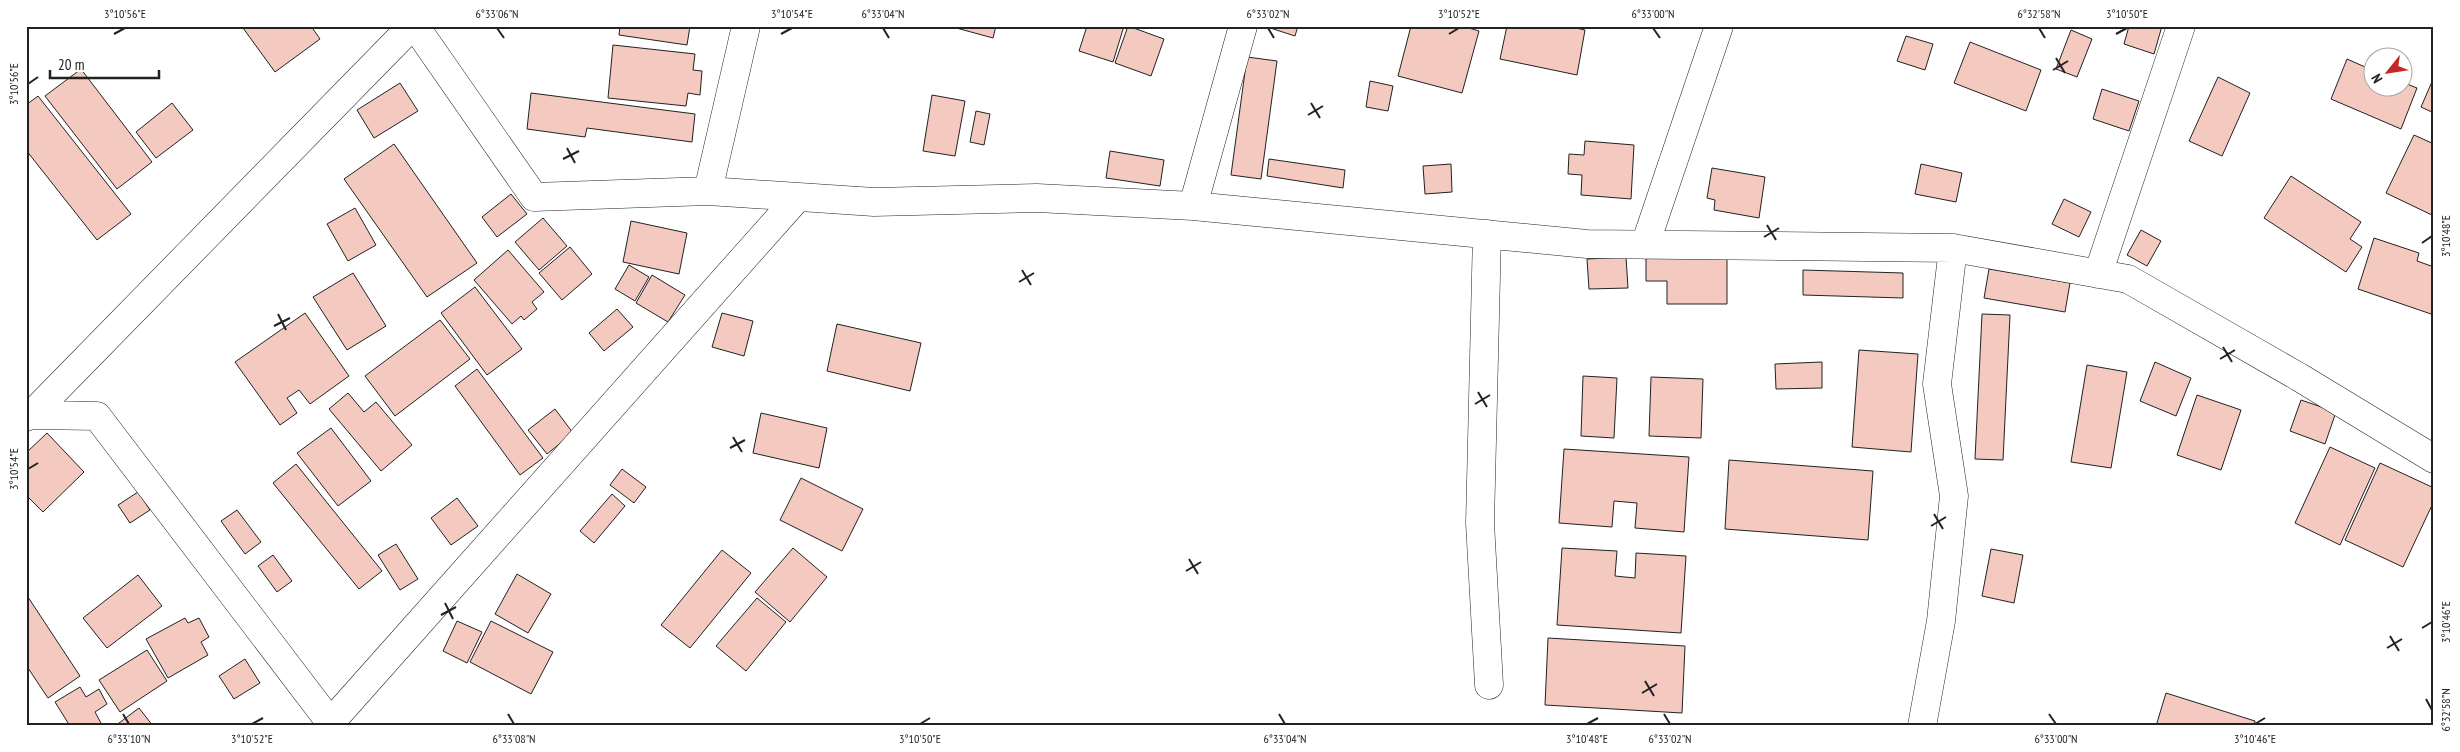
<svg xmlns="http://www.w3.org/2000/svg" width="2460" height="752" font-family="'PT Sans Narrow',sans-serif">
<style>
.building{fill:#f3c9c0;stroke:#222}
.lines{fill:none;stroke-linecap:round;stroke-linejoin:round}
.minor-casing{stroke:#222;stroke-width:29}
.minor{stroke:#fff;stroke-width:28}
.ticks{fill:none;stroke:#222;stroke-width:2}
.neatline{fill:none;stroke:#222;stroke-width:2}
.ticks-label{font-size:12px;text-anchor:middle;fill:#222}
</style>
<rect width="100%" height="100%" fill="#fff"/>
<path class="building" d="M245 26H311L320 39 275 72 243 28Z
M620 26H690L687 45 619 35Z
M949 26H996L993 38Z
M1087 26H1124L1113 62 1079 51Z
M1128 26 1164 39 1151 76 1115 63Z
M1264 26H1298L1295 36Z
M1411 26H1462L1479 31 1462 93 1398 76Z
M1507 26H1567L1585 30 1577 75 1500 59Z
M2129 26H2162L2154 54 2124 44Z
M2071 30 2092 39 2077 77 2056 69Z
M1906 36 1933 44 1925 70 1897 61Z
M1970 42 2041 70 2026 111 1954 83Z
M613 45 695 54 693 70 702 71 700 95 688 93 686 106 608 98Z
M1247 57 1277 61 1261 179 1231 175Z
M2347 59 2372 70V88H2402V82L2417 88 2401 129 2331 99Z
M81 69 152 162 117 189 45 96Z
M2218 77 2250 93 2222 156 2189 141Z
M2434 77V113L2421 107Z
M1370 81 1393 86 1388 111 1366 107Z
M400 83 418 111 374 138 357 110Z
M2102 89 2139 101 2129 131 2093 119Z
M531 93 695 114 692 142 587 128 585 137 527 129Z
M932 95 965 101 955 156 923 151Z
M38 96 131 214 97 240 26 150V105Z
M172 103 193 130 156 158 136 132Z
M976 111 990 114 984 145 970 142Z
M2414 135 2434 144V216L2386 193Z
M1585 141 1634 145 1631 199 1581 195 1582 175 1568 174 1569 154 1584 155Z
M394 144 477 263 427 297 344 179Z
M1110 151 1164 160 1160 186 1106 178Z
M1269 159 1345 170 1343 188 1267 176Z
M1451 164 1452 192 1425 194 1423 166Z
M1921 164 1962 173 1956 202 1915 194Z
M1712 168 1765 177 1759 218 1714 210 1715 200 1707 198Z
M2291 176 2361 222 2350 239 2362 247 2346 272 2264 218Z
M511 194 527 214 497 237 482 217Z
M2064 199 2091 212 2079 237 2052 224Z
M355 208 376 245 348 261 327 224Z
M543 218 567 246 539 270 515 242Z
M631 221 687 233 679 274 623 262Z
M2141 230 2161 241 2147 266 2127 255Z
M2374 238 2419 253 2417 261 2434 267V315L2358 289Z
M570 247 592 274 562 300 539 273Z
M508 250 544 292 532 302 537 309 524 320 521 316 512 324 474 280Z
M1646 255H1727V304H1667V281H1646Z
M1626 257 1628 288 1589 289 1587 259Z
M629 265 649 277 635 301 615 289Z
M1989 269 2070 283 2065 312 1984 298Z
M1803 270 1903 273V298L1803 295Z
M353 273 386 326 347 350 313 297Z
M652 275 685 295 668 322 636 303Z
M475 287 522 349 487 375 441 313Z
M617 309 633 327 604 351 589 333Z
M305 313 349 376 310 404 299 390 287 398 297 413 280 425 235 362Z
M722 313 753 321 744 356 712 347Z
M1982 314 2010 315 2003 460 1975 459Z
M440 320 470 359 395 416 365 376Z
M837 324 921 343 910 391 827 371Z
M1859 350 1918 354 1911 452 1852 447Z
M1822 362V388L1776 389 1775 364Z
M2155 362 2191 378 2176 416 2140 401Z
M2087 365 2127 372 2111 468 2071 462Z
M477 369 543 458 520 475 455 386Z
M1583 376 1617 378 1614 438 1581 436Z
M1651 377 1703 379 1701 438 1649 436Z
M348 393 364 412 376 402 412 445 381 471 329 409Z
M2197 395 2241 410 2221 470 2177 455Z
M2301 400 2336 412 2325 444 2290 431Z
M555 409 573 433 547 454 528 430Z
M761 413 827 428 819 468 753 453Z
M331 428 371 481 338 506 297 453Z
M47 433 84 472 43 512 26 495V453Z
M2330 447 2375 468 2340 545 2295 523Z
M1564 449 1689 457 1684 532 1635 528 1637 503 1614 501 1612 527 1559 523Z
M1729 460 1873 471 1868 540 1725 529Z
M2380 463 2434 488V501L2403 567 2345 540Z
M296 464 382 571 359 589 273 483Z
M622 469 646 487 634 503 610 485Z
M801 478 863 509 842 551 780 520Z
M138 492 150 510 130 523 118 505Z
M612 494 625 506 594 543 580 531Z
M457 498 478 526 451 545 431 518Z
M237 510 261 542 245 554 221 521Z
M396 544 418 579 400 590 378 555Z
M793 548 827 577 790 622 755 592Z
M1562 548 1617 551 1615 576 1635 578 1636 553 1686 556 1681 633 1557 625Z
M1991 549 2023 555 2014 603 1982 596Z
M722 550 751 573 690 648 661 625Z
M273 555 292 581 277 592 258 566Z
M517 574 551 594 528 633 495 614Z
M138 575 162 606 107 648 83 618Z
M26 594 80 676 48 698 26 665Z
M757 598 786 622 746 671 716 646Z
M185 618 188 623 199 618 209 637 201 642 208 655 168 678 146 639Z
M457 621 482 632 467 663 443 651Z
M491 621 553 652 531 694 470 662Z
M1548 638 1685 646 1682 713 1545 705Z
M147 650 167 681 120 712 99 680Z
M245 659 260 683 234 699 219 676Z
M80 687 86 697 99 689 107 704 95 712 102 725 100 726H70L55 702Z
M2166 693 2255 721 2254 726H2156Z
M139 708 153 726H115Z"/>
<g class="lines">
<g class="minor-casing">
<path id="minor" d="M415 26 534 197 708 191 874 202 1037 198 1193 206 1587 244 1953 248 2128 279 2299 377 2434 459
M708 191 746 26
M1193 206 1243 26
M1487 234 1480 523 1489 685
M1645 245 1719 26
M2098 274 2181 26
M31 415 412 26
M26 417 31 415 97 416 333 726
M331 722 798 197
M1922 726 1941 621 1954 496 1937 384 1953 248"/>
</g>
<use href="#minor" class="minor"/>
</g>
<path class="ticks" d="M497 28 504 38M883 28 889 38M1268 28 1274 38M1653 28 1660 38M2039 28 2045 38M114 34 125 28M781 34 792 28M1449 34 1459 28M2116 34 2127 28M2056 58 2065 73M2053 70 2068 61M28 84 38 77M1311 103 1320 118M1308 115 1323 106M567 148 575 163M563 159 579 151M1767 225 1776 240M1764 237 1779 228M2422 243 2432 236M1022 270 1031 285M1019 282 1034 273M278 314 286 330M274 326 290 318M2223 347 2232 362M2220 359 2235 350M1478 392 1487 407M1475 404 1490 395M733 437 742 452M730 448 745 440M28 469 38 463M1934 514 1943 529M1931 526 1946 517M1189 559 1198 574M1186 571 1201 562M445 603 453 619M441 615 456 607M2422 628 2432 622M2390 636 2399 651M2387 648 2402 639M1645 681 1654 696M1642 693 1657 684M2426 699 2432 710M123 714 129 724M508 714 514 724M1279 714 1285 724M1664 714 1670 724M2049 714 2056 724M252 724 263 718M920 724 930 718M1587 724 1598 718M2255 724 2265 718"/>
<rect width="2460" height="752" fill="none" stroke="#ffffff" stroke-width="55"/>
<g transform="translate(2388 72) rotate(240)"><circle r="24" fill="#ffffff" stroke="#a7a7a7"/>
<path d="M0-4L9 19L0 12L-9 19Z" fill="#c62828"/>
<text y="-8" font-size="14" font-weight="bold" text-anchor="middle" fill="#222222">N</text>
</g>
<path d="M50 70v8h109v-8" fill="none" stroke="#222222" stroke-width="2.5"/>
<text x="58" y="70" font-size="15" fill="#222222" stroke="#ffffff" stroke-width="4" paint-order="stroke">20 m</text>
<rect x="28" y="28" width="2404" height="696" class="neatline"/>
<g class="ticks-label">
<text x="125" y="18">3°10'56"E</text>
<text x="497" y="18">6°33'06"N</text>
<text x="792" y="18">3°10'54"E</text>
<text x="883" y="18">6°33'04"N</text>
<text x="1268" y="18">6°33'02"N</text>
<text x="1459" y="18">3°10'52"E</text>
<text x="1653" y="18">6°33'00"N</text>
<text x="2039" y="18">6°32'58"N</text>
<text x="2127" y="18">3°10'50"E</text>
<text transform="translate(14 84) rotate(-90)" y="4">3°10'56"E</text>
<text transform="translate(2446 236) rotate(-90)" y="4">3°10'48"E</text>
<text transform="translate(14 469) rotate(-90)" y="4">3°10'54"E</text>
<text transform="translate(2446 622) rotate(-90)" y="4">3°10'46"E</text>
<text transform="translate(2446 710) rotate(-90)" y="4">6°32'58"N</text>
<text x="129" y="743">6°33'10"N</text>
<text x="252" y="743">3°10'52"E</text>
<text x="514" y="743">6°33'08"N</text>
<text x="920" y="743">3°10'50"E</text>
<text x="1285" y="743">6°33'04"N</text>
<text x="1587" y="743">3°10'48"E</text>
<text x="1670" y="743">6°33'02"N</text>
<text x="2056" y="743">6°33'00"N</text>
<text x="2255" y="743">3°10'46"E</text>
</g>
</svg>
